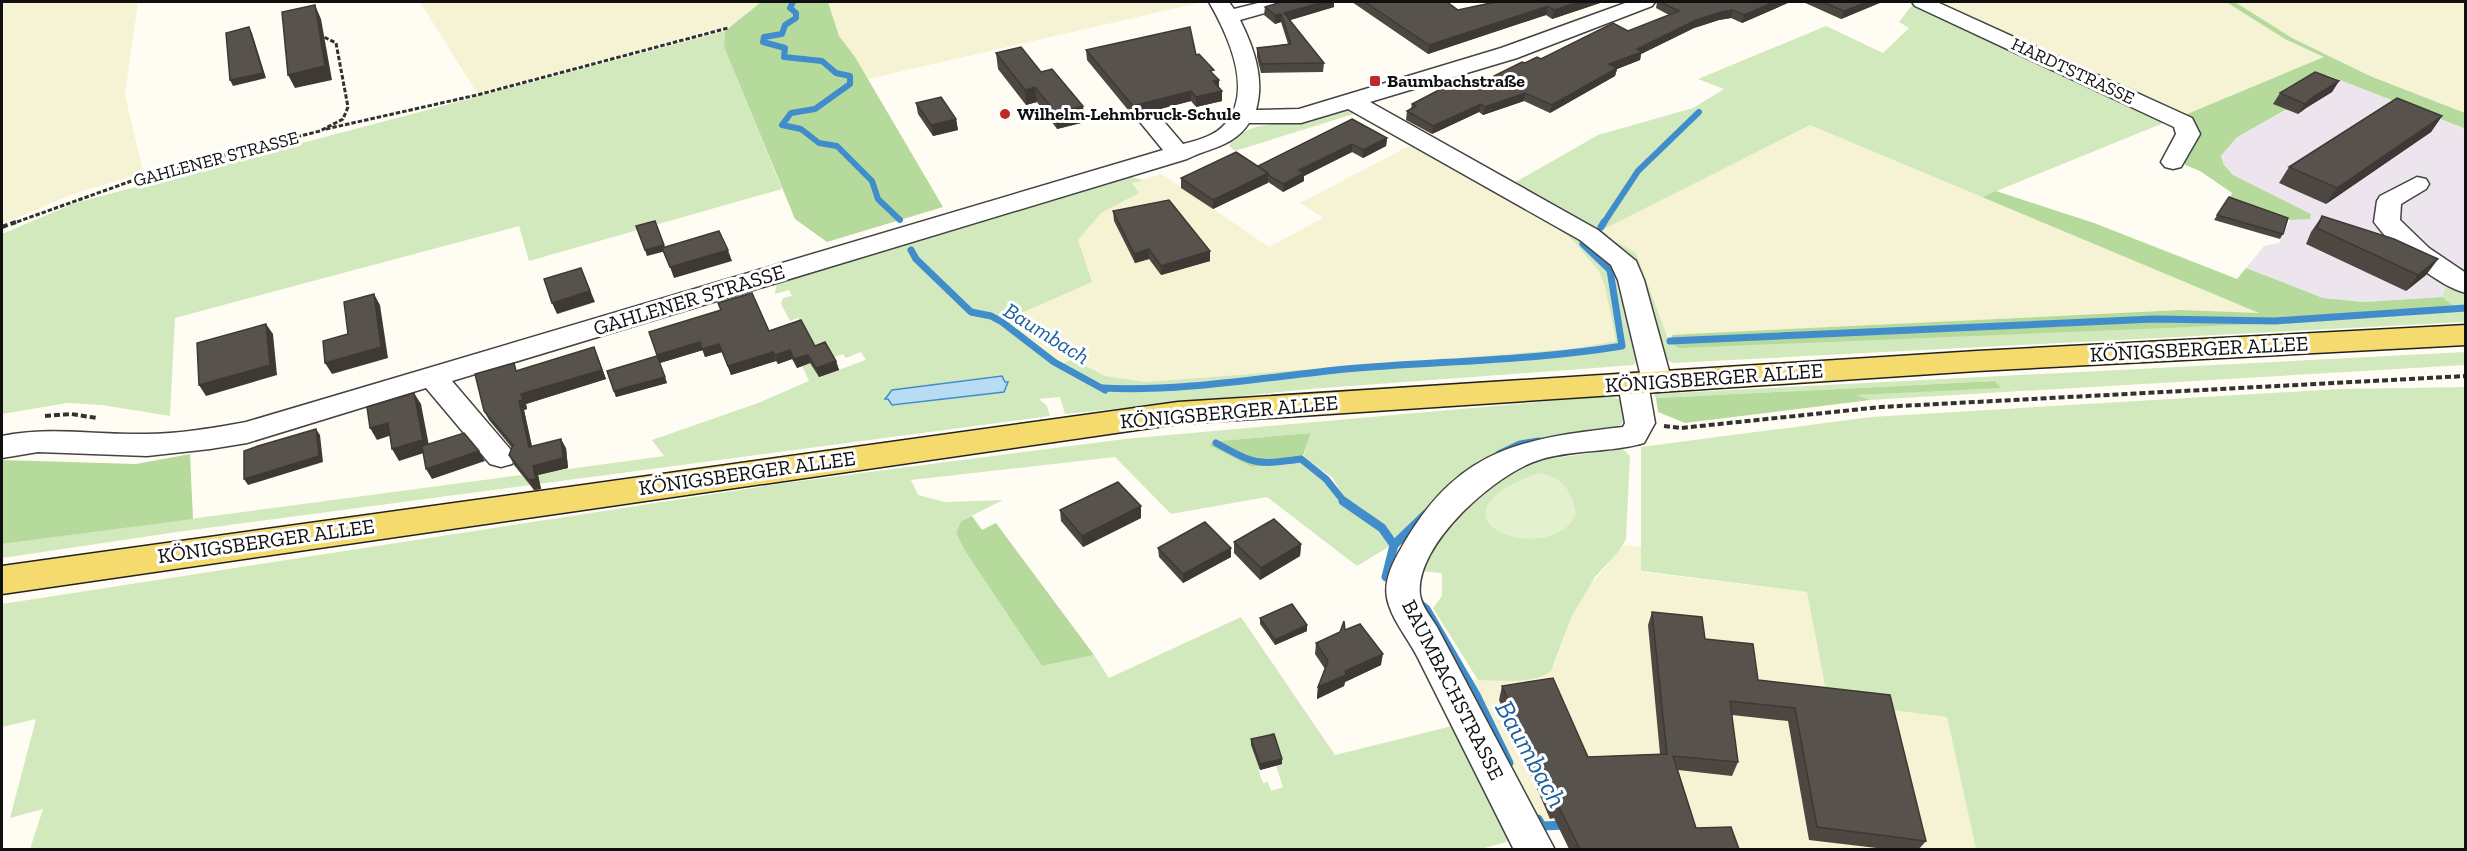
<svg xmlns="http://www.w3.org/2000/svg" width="2467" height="851" font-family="'Zilla Slab',serif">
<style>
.industrial{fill:#ede5ee}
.farmland{fill:#f5f3d3}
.green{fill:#d2e9bd;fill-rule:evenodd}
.forest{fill:#b5da9c}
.pitch{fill:#e3f1ce}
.water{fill:#b9dcf5;stroke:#418dcb;stroke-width:1.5}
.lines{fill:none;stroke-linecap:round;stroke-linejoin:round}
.stream-far2{stroke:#418dcb;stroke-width:6}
.stream-far1{stroke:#418dcb;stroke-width:7}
.stream{stroke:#418dcb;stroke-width:9}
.minor-casing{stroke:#434343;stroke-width:3}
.major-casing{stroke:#212121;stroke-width:3}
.path-far1{stroke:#323232;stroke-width:3;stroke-dasharray:4.5 2;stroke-linecap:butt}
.path{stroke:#323232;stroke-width:4;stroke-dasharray:6 3;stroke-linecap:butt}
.minor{fill:#fff;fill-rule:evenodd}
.major{fill:#f5da6d;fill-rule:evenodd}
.wall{fill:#4c4741}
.shaded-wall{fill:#3e3935}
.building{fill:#58524c;stroke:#3e3935;stroke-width:1.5}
.poi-dot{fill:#be2a2a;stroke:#fff;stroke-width:2}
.labels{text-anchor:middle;stroke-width:6;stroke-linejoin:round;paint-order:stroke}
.far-street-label{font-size:18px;fill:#101010;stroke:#fff}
.far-poi-label{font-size:18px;font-weight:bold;fill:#101010;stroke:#fff;text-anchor:start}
.street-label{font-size:21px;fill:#101010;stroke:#fff}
.water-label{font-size:22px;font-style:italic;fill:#1b60a0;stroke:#fff}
.near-water-label{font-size:27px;font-style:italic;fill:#1b60a0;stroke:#fff}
</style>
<rect width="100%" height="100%" fill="#fffdf3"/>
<path class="industrial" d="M2327 75 2465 129V282L2447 283 2442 297 2365 302 2323 298 2246 268 2264 246 2279 243 2290 220 2310 219 2311 214 2233 175 2224 165 2221 156 2235 139 2286 110 2273 103Z"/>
<path class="farmland" d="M2 2H138L125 95 143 171 137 175 73 194 2 224Z
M420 2H761L732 25 477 93Z
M828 2H1196L1198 3 868 79 839 36Z
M1933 2H2226L2285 39 2325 57 2180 117Z
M2235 2H2465V113L2370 76 2292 38Z
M1810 125 2261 313 2181 310 1672 335 1669 339 1636 253 1597 232Z
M1413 144 1538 216 1572 239 1599 271 1605 287 1616 341 1570 349 1146 382 1105 376 1072 359 1062 364 1004 320 1101 213 1139 193 1131 183 1162 174 1269 247 1323 218 1300 203Z
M1624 545 1641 547V572L1807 592 1828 702 1947 717 1976 849H1646L1636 820 1540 825 1459 678 1478 680 1554 666 1572 616 1587 589Z"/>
<path class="green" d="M1912 5 2166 122 1982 197 1810 125 1598 232 1636 253 1670 343 2262 324 2281 322 2278 320 2453 307 2442 297 2447 283H2452L2465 294V322L1673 363 1664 358 1633 266 1512 184 1598 135 1693 108 1724 89 1698 79 1826 26 1883 53 1909 28 1899 22Z
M725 31 724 47 782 189 529 261 519 226 175 318 170 416 102 405 67 403 2 414V234L75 203Z
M1346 108 1363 110 1581 235C1595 244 1609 251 1618 265 1627 278 1643 354 1634 365L1310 389 1065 414 1060 397 1039 399 1047 406 1050 416 177 532 2 558V544L521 475 525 479 554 471 664 456 652 440 758 403 809 381 802 366 810 363 819 377 866 360 861 352 846 358 843 354 831 358 827 351 812 357 804 343 810 341 798 318 790 321 781 304 783 298 792 296 789 290 775 294 777 281 1127 176 1143 180 1132 183 1139 193 1101 213 1078 240 1092 282 1005 320 1062 364 1072 359 1105 376 1146 382 1570 349 1616 341 1605 287 1599 271 1572 239 1538 216 1357 113 1235 151 1229 146C1244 120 1280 126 1306 120 1319 117 1332 112 1346 108Z
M2465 352V365L1870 400 1855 395 2000 387 1995 381 1656 398 1653 394Z
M2465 387V849H1976L1947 717 1828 702 1807 592 1641 571V447L1871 417 2339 389Z
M1606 396 1617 398 1623 402 1625 419 1618 428 1518 443 1474 464 1397 541 1385 525 1344 498 1333 478 1303 457 1311 433 1220 441 1215 445 1252 467 1301 461 1324 481 1339 502 1381 529 1390 546 1357 566 1267 497 1171 514 1115 457 911 480 918 495 945 502 1003 500 961 521 956 533 965 551 1042 666 1094 655 1109 678 1241 617 1335 755 1460 724 1521 838 1481 849H30L43 809 10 818 36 719 2 727V604L785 483 1125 439ZM1276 766 1283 787 1271 791 1268 782 1263 783 1258 769Z
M1623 449 1630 456 1626 539 1619 551 1595 577 1572 616 1551 671C1533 685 1500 680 1478 680L1433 608 1442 596V573L1418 571 1423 553 1495 479 1532 461Z"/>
<path class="forest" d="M761 2H828L839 36 855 57 943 207 827 242 795 219 724 47 725 31Z
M2226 2H2235L2292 38 2370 76 2465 113 2466 129 2327 75 2274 104 2287 109 2236 138 2221 156 2224 165 2233 175 2311 214 2310 219 2290 220 2229 199 2232 193 2200 171 2185 165 2180 117 2324 57 2285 39Z
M1996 191 2094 223 2237 279 2246 268 2323 298 2365 302 2442 297 2454 307 2280 320 2283 322 2262 324 1679 348 1670 343 1672 335 1688 334 2181 310 2259 313 1982 197Z
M1995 381 2001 388 1857 395 1870 400 1685 423 1658 412 1656 398Z
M1311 433 1301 461 1252 467 1209 445 1219 441Z
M190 454 193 519 2 544V460L136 464Z
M972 516 982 530 996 523 1094 655 1042 666 965 551 956 533 961 521Z"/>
<path class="pitch" d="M1538 473C1562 476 1573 492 1576 515 1550 569 1411 520 1538 473Z"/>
<path class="water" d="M1002 376 1005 382H1008L1004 392 892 405 888 399H885L892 390Z"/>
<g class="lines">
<path class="stream-far2" d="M793 2 790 8 796 13V18L785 25 782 34 764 37 763 42 785 48 784 57 822 61 836 73 850 76V84L815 109 791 113 782 125 801 129 819 143 837 146 872 181 878 199 900 220
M1603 224 1638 171 1699 112"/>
<path class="stream-far1" d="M1601 227 1604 222
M911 250 916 259 971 312 991 316 1002 322 1054 362 1105 390
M1670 341 2154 319 2275 321 2466 308
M1102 388C1183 392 1265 377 1346 369 1438 361 1531 361 1622 346L1610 270 1583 244
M1216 443C1256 465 1256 465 1301 459L1326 479 1345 503
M1499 454 1520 444 1539 441"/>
<path class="stream" d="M1343 501 1382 528 1394 545 1386 577
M1394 545 1426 514
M1417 602 1426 609 1476 695 1509 763
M1538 819 1542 826 1567 825"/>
<g class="minor-casing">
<path id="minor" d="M1209 2H1229L1234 9 1262 2H1280L1282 5 1279 9 1240 20C1254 48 1265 79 1256 110L1299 109 1501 48 1628 2H1655L1652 6 1517 58 1370 102 1598 230 1636 261 1644 280 1672 382 1667 389 1657 392 1649 389 1655 423 1644 443C1610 453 1573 449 1539 460 1496 473 1414 545 1420 595 1422 607 1431 617 1437 627L1555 850H1514C1482 786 1450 722 1418 658 1408 638 1391 619 1387 598 1383 577 1397 555 1407 538 1462 447 1526 438 1623 427L1625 423 1618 384 1623 377 1633 374 1641 377 1618 280 1611 265 1580 240 1348 109 1301 123H1249C1233 147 1211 147 1187 159L452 381 516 456 512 464 501 467 490 464 426 388 247 443 210 449 147 456 38 452 2 458V436C50 426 96 435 145 434 179 434 213 428 246 422L1163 150 1140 122 1144 117H1160L1183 144C1198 140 1215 136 1225 124 1254 91 1228 35 1209 2Z
M1912 2H1937L2192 118 2200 134 2181 167 2173 169 2165 167 2161 162 2176 134 2174 127 1915 6Z
M2417 177 2426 179 2429 184 2426 189 2401 204 2400 220 2429 248 2466 273V293C2437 286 2391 246 2374 222L2377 201 2380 196Z"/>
</g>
<g class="major-casing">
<path id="major" d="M2466 325V345L1977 371 1178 424 2 594V566L1178 402 1977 351Z"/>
</g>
<path class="path-far1" d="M326 129 477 95 728 28
M11 224 154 173 320 131 343 119 348 107 336 43 324 37"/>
<path class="path" d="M2 227 16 222
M45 416 71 414 97 418
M1664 426 1681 428 1881 407 2466 376"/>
<use href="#minor" class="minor"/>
<use href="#major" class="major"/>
</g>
<path class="wall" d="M1281 2H1334V7L1290 20 1324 63 1323 72 1261 73 1257 57V48L1288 44 1281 22 1275 24 1264 15 1265 7Z
M1352 2H1447L1458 10 1495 2H1603L1552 19 1546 15 1428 54Z
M1657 2H1790L1742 23 1731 18 1719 20 1694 28 1641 54 1640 60 1617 69 1615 76 1550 113 1524 101 1483 115 1479 112 1432 134 1406 120 1407 111 1411 109 1412 104 1480 83 1525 63 1628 31 1669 15 1656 8Z
M1803 2H1882L1841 19Z
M1086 50 1196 55 1214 75 1219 87 1222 101 1196 107 1191 101 1133 116 1087 60Z
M996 53 1041 72 1085 122 1057 129 1037 102 1026 105 998 69Z
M2339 81 2332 92 2306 108 2298 114 2273 104 2280 93Z
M916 103 956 119 958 130 933 136 918 114Z
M2442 116 2431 132 2326 204 2279 183 2289 167Z
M1352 119 1387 138 1386 146 1363 158 1352 152 1304 176V181L1283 192 1268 182 1213 209 1181 188V178L1258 166Z
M2229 197 2283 234 2280 239 2214 220Z
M1113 211 1210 251V261L1161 275 1149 259 1135 263 1114 221Z
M2322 216 2438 259 2426 275 2406 291 2306 244 2311 232Z
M718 303 769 331 815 346 836 361 839 370 819 377 810 363 797 368 792 359 778 364 776 361 731 375 722 352 705 357 703 350 660 363 667 383 616 397 614 391 657 356 721 311Z
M598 357 606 379 526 404 527 409 524 410 532 446 566 448 568 468 538 475 541 489 534 490 514 465 509 455 512 448 489 420 484 411 518 371Z
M1141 506V518L1083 547 1061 521 1060 510Z
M1234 542 1301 544 1300 556 1260 580 1234 553Z
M1158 548H1231V557L1183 583 1159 557Z
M1652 612 1705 639 1758 680 1890 695 1926 841 1919 849H1885L1809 840 1788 721 1732 715 1738 762 1732 776 1678 770 1696 828 1739 849H1569L1554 818 1550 819 1499 700 1502 686 1588 757 1660 754 1648 625Z
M1260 618 1307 631 1275 645 1260 624Z
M1345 630 1381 665 1345 682 1344 686 1317 699 1318 687 1325 669 1315 654 1316 643Z
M1251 739 1282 764 1260 770 1251 745Z"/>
<path class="shaded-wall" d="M1324 2H1334V7L1284 22V13Z
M1579 2H1603L1552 19 1554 10Z
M1774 2H1790L1742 23 1744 15Z
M1868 2H1882L1841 19 1844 11Z
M315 5 321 19 332 80 295 88 288 75Z
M1548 6 1546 15 1428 54 1429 45Z
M1733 10 1731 18 1719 20 1694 28 1641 54 1640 60 1617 69 1615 76 1550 113 1552 105 1609 64 1696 20 1721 12Z
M1281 14V22L1275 24V15Z
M249 27 252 33 266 78 233 86 230 80Z
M1219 80V90L1213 81Z
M2339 81 2332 92 2306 108 2298 114 2305 104 2313 97Z
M1035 87 1037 102 1026 105 1025 90Z
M1191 91V101L1133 116V106Z
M1222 91V101L1196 107V97Z
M1525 93 1524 101 1483 115 1485 107Z
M1481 104 1479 112 1432 134 1433 126Z
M1083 106 1085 122 1057 129 1056 113Z
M2442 116 2431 132 2326 204 2337 188Z
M956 119 958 130 933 136 931 125Z
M1387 138 1386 146 1363 158V150Z
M1352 144V152L1304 176V181L1283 192V184L1299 170Z
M1268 173V183L1213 209V200Z
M664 245 666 251 647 256 645 250Z
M1149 249V259L1135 263 1134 254Z
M728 250 732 261 674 278 670 267Z
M1210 251V261L1161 275V266Z
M2438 259 2426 275 2406 291 2418 275Z
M581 268 595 302 557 314 552 303Z
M374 294 380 305 388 358 332 374 325 363 381 347Z
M266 324 273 334 277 375 206 396 199 385Z
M700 342 703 350 660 363 667 383 616 397 614 391 665 377 657 355Z
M719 344 722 352 705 357 702 349Z
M594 347 606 379 526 404 527 409 524 410 534 457 529 447 519 401 521 394Z
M790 350 792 359 778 364 775 355Z
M773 352 776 361 731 375 728 366Z
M808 355 810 363 797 368 794 359Z
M836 361 839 370 819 377 816 368Z
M414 393 421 404 430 451 399 461 392 449Z
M388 423 395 434 377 440 370 428Z
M316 429 320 435 323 462 248 485 244 479Z
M561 439 566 448 568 468 538 475 541 489 534 490 529 480 533 466Z
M479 451 485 461 432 479 426 469Z
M1141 506V518L1083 547 1082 536Z
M1301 544 1300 556 1260 580 1261 568Z
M1231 548V557L1183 583V574Z
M1307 625V631L1275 645V640Z
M1383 654 1381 665 1345 682 1344 686 1317 699 1318 687 1345 671Z
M1282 759V764L1260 770V764Z"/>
<path class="building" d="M1281 2H1324L1284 13 1324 63 1261 64 1257 48 1291 44 1281 14 1275 15 1265 7Z
M1365 2H1447L1458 10 1495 2H1579L1554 10 1548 6 1429 45Z
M1660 2H1774L1744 15 1733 10 1721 12 1696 20 1637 49 1642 52 1609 64 1617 68 1552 105 1525 93 1485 107 1481 104 1433 126 1407 111 1416 106 1412 104 1439 90 1473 78 1480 83 1522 62 1525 63 1537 57 1541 59 1613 23 1628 31 1679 11Z
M1822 2H1868L1844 11Z
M315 5 325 66 288 75 282 12Z
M249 27 263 73 230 80 226 33Z
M1190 27 1196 55 1199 54 1214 70 1210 71 1219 80 1213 81 1222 91 1196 97 1191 91 1133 106 1086 50Z
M1021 47 1041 72 1052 69 1083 106 1056 113 1035 87 1025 90 996 53Z
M2315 72 2339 81 2313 97 2305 104 2280 93Z
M941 97 956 119 931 125 916 103Z
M2397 98 2442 116 2337 188 2289 167Z
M1352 119 1387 138 1363 150 1352 144 1299 170 1304 173 1283 184 1268 175V173L1258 166Z
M1236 152 1268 173 1213 200 1181 178Z
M2229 197 2288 218 2283 234 2217 215Z
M1169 200 1210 251 1161 266 1149 249 1134 254 1113 211Z
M2322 216 2394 239 2438 259 2418 275 2317 228Z
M655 221 664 245 645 250 636 226Z
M719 231 728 250 670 267 662 248Z
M581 268 590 291 552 303 544 279Z
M752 293 769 331 801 320 815 346 825 342 836 361 816 368 808 355 794 359 790 350 775 355 773 352 728 366 719 344 702 349 700 342 657 355 649 332 721 310 718 303Z
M374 294 381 347 325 363 323 341 348 334 344 302Z
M266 324 270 365 199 385 197 343Z
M594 347 602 370 521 394 523 400 519 401 529 447 561 439 563 458 533 466 536 479 529 480 509 455 513 445 484 411 475 374 514 363 516 371Z
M657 356 665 377 614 391 607 371Z
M414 393 423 440 392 449 388 423 370 428 367 407Z
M316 429 319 456 244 479V451L258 446Z
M464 433 479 451 426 469 422 446Z
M1118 482 1141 506 1082 536 1060 510Z
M1274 519 1301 544 1261 568 1234 542Z
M1205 522 1231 548 1183 574 1158 548Z
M1292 604 1307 625 1275 640 1260 618Z
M1652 612 1702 617 1705 639 1753 644 1758 680 1890 695 1926 841 1817 827 1795 708 1730 701 1738 762 1673 756 1696 828 1731 827 1739 849H1580L1558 805 1554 806 1502 686 1553 678 1588 757 1667 754Z
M1344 621 1345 630 1360 624 1383 654 1345 671 1346 675 1318 687 1328 661 1316 643 1340 632Z
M1274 734 1282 759 1260 764 1251 739Z"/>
<g class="poi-dot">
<rect x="1369" y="75" width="12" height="12" rx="3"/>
<circle cx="1005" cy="114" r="6"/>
</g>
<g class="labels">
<g class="far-street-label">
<text transform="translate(2073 71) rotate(25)" y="6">HARDTSTRASSE</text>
<text transform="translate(216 159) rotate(-15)" y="6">GAHLENER STRASSE</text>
</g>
<g class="far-poi-label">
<text x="1387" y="87">Baumbachstraße</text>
<text x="1017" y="120">Wilhelm-Lehmbruck-Schule</text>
</g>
<g class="street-label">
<text transform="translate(689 300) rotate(-17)" y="7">GAHLENER STRASSE</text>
<text transform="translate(2199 349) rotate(-3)" y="7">KÖNIGSBERGER ALLEE</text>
<text transform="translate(1714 378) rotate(-4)" y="7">KÖNIGSBERGER ALLEE</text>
<text transform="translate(1229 412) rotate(-5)" y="7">KÖNIGSBERGER ALLEE</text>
<text transform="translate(747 473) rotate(-8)" y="7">KÖNIGSBERGER ALLEE</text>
<text transform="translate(266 541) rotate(-8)" y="7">KÖNIGSBERGER ALLEE</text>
<text transform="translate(1453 690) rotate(63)" y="7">BAUMBACHSTRASSE</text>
</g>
<g class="water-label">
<text transform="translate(1047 333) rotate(32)" y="8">Baumbach</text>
</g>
<g class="near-water-label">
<text transform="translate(1531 754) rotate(61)" y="9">Baumbach</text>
</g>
</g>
<rect width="2467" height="851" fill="none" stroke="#101010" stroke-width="6"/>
</svg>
